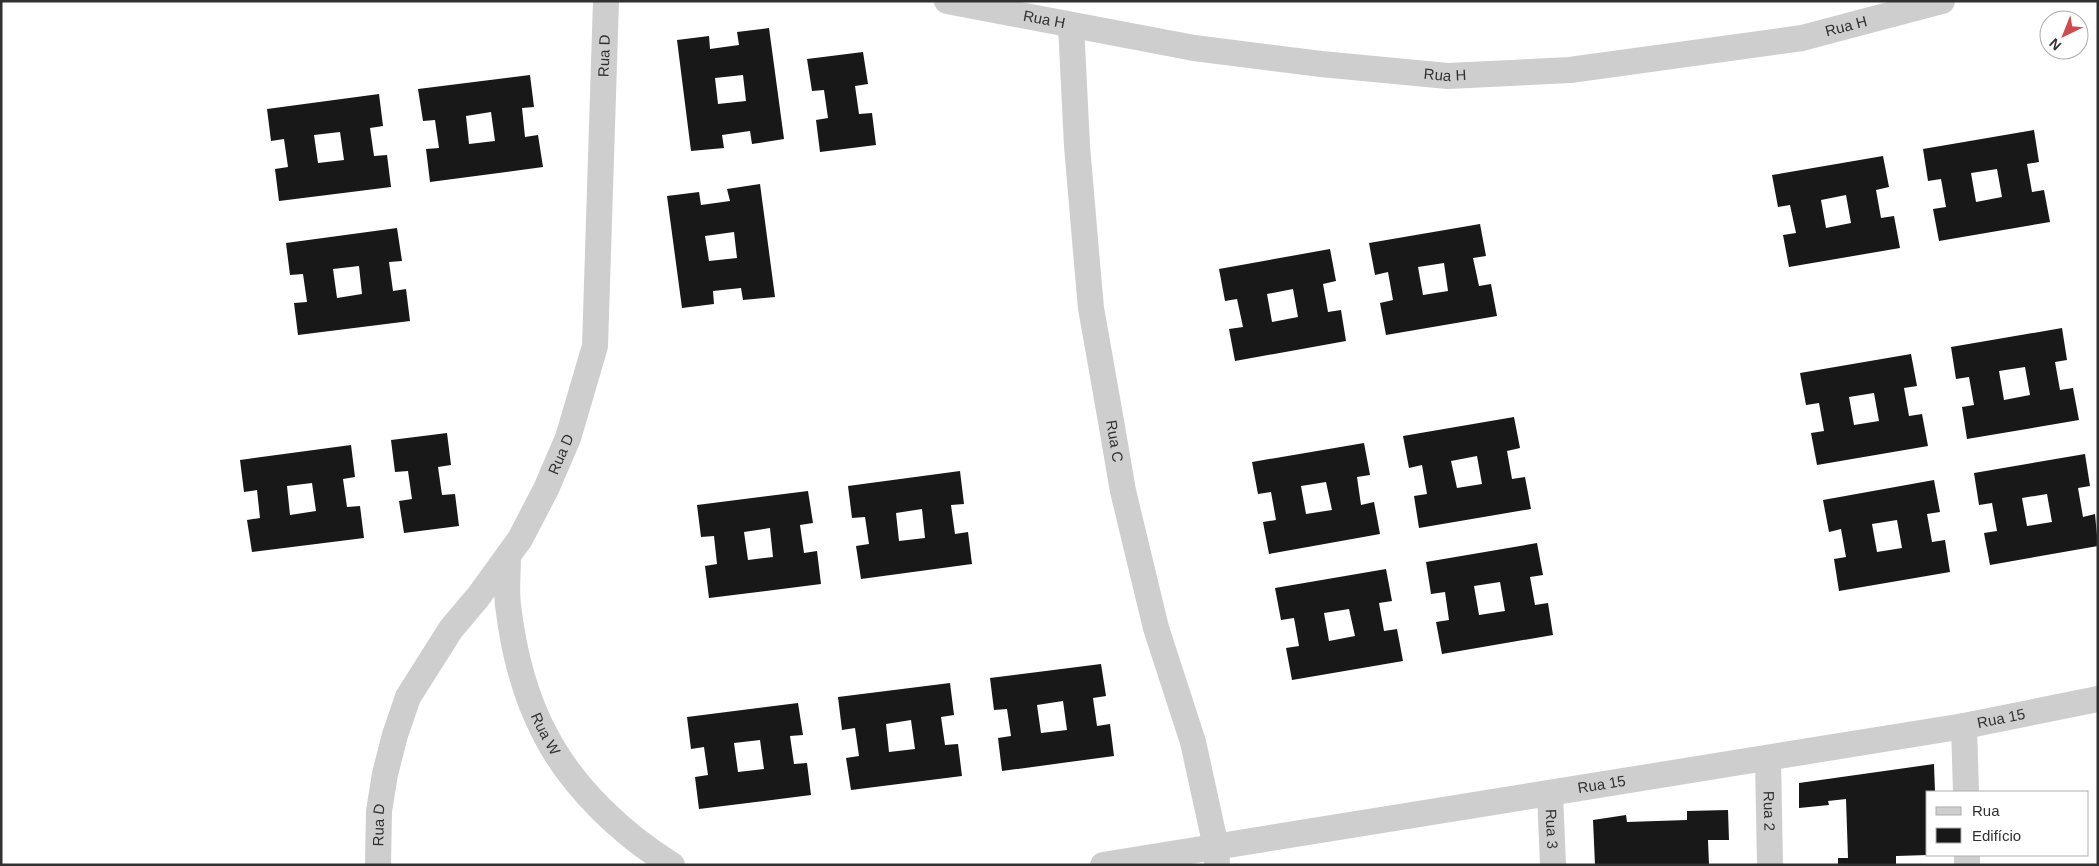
<svg xmlns="http://www.w3.org/2000/svg" width="2099" height="866" font-family="Helvetica,sans-serif">
<style>
.building{fill:#181818;fill-rule:evenodd}
.lines{fill:none;stroke-linecap:round;stroke-linejoin:round}
.minor{stroke:#cecece;stroke-width:26}
.labels{text-anchor:middle;stroke-width:5;stroke-linejoin:round;paint-order:stroke}
.street-label{font-size:15px;fill:#313131;stroke:#fff}
</style>
<rect width="100%" height="100%" fill="#fff"/>
<path class="building" d="M769 28 784 139 752 144 750 131 722 135 724 148 691 151 677 40 709 36 710 49 739 45 737 32ZM743 75 746 101 718 104 715 78Z
M863 52 868 84 855 86 859 114 872 113 876 145 820 152 816 120 828 118 824 90 812 91 807 59Z
M530 75 534 107 522 108 525 137 538 135 543 167 430 182 426 149 439 148 435 120 423 121 418 89ZM491 112 495 141 469 144 466 116Z
M379 94 383 126 370 128 374 156 387 155 391 187 279 201 275 169 288 167 284 139 271 141 267 109ZM340 132 344 160 318 163 314 135Z
M2034 130 2039 162 2027 164 2032 192 2044 190 2050 222 1939 241 1933 209 1946 207 1941 179 1928 181 1923 149ZM1997 169 2002 197 1976 202 1971 173Z
M1883 156 1889 187 1876 190 1881 218 1894 216 1900 248 1789 267 1783 235 1796 233 1790 205 1778 207 1772 175ZM1846 195 1851 223 1826 228 1821 200Z
M760 184 775 297 743 300 741 288 713 291 714 304 682 308 667 196 699 192 701 205 730 201 727 189ZM734 232 737 258 709 261 705 236Z
M1480 224 1486 256 1473 258 1479 286 1491 284 1497 316 1386 335 1380 303 1393 300 1388 272 1375 275 1369 243ZM1444 263 1448 291 1423 295 1418 267Z
M397 228 402 261 389 262 393 291 406 289 410 321 298 335 294 303 307 302 303 274 290 275 286 243ZM359 266 362 294 337 298 333 269Z
M1330 249 1336 281 1323 284 1328 312 1341 310 1346 341 1235 361 1229 329 1243 327 1237 299 1225 301 1219 269ZM1293 289 1298 317 1272 322 1267 294Z
M2062 328 2067 360 2055 362 2060 390 2073 388 2079 420 1967 439 1962 407 1974 405 1969 377 1956 379 1951 347ZM2025 367 2030 395 2004 400 1999 371Z
M1911 354 1917 386 1904 388 1909 416 1922 414 1928 446 1817 465 1811 433 1824 431 1819 403 1806 405 1800 373ZM1874 393 1879 421 1854 425 1849 397Z
M1514 417 1520 448 1507 451 1512 479 1525 477 1531 509 1419 528 1414 496 1427 494 1422 465 1409 468 1403 436ZM1477 456 1482 484 1457 488 1451 461Z
M447 433 451 465 438 467 442 495 455 494 459 526 404 533 399 501 412 499 408 471 395 472 391 440Z
M1364 443 1370 475 1357 477 1361 505 1374 502 1380 534 1269 554 1263 522 1276 520 1271 492 1258 494 1252 462ZM1326 482 1332 510 1306 514 1301 486Z
M351 445 355 477 343 479 347 507 360 506 364 538 252 552 247 520 260 518 257 490 244 492 240 460ZM312 483 316 511 290 515 287 486Z
M2085 454 2090 486 2078 488 2083 517 2095 514 2098 546 1990 565 1984 533 1997 531 1992 503 1979 505 1974 473ZM2047 494 2052 522 2027 526 2022 498Z
M960 471 964 504 951 505 955 534 968 532 972 564 861 579 856 546 869 544 865 517 852 518 848 486ZM922 509 925 538 899 541 896 513Z
M1934 480 1940 512 1927 514 1932 542 1945 540 1950 572 1839 591 1834 559 1846 557 1841 529 1829 532 1823 500ZM1897 520 1902 548 1877 552 1872 524Z
M808 491 813 523 800 525 804 553 817 551 821 584 709 598 705 566 717 564 714 536 701 537 697 505ZM770 528 773 557 748 560 744 532Z
M1537 543 1543 575 1530 577 1535 605 1548 603 1553 635 1442 654 1436 622 1449 620 1445 592 1431 594 1426 562ZM1500 582 1505 611 1479 615 1474 586Z
M1386 569 1392 601 1379 603 1384 631 1397 629 1403 661 1292 680 1286 648 1299 646 1294 618 1281 620 1275 588ZM1349 609 1355 636 1329 641 1324 613Z
M1101 664 1106 696 1093 698 1097 726 1110 724 1114 756 1002 771 998 738 1011 736 1007 709 994 710 990 678ZM1063 701 1067 730 1041 733 1037 705Z
M950 683 954 715 941 717 945 745 958 744 962 776 851 790 846 758 859 756 855 728 842 730 838 697ZM911 720 915 749 889 752 886 724Z
M798 703 803 735 790 736 794 764 807 763 811 795 699 809 695 777 708 775 704 747 691 749 687 717ZM760 740 764 769 738 772 734 743Z
M1934 764 1935 792H1928V855L1896 856V865H1838V858H1848L1846 799 1828 801 1829 805 1799 808V783Z
M1728 810 1729 840H1708L1709 865H1595L1593 820 1626 815 1627 822 1687 820V811Z"/>
<g class="lines">
<g class="minor">
<path id="s1" d="M947 1 1194 48 1321 64 1448 76 1570 70 1802 38 1942 1"/>
<path id="s2" d="M1071 25 1077 146 1087 263 1091 308 1112 427 1123 491 1156 628 1193 742 1216 847 1217 864"/>
<path id="s3" d="M508 556C508 572 506 589 508 605 513 648 525 697 546 736 573 788 623 835 672 865"/>
<path d="M1964 726 1966 792"/>
<path id="s4" d="M1768 759 1770 865"/>
<path id="s5" d="M1550 794 1553 865"/>
<path d="M1967 855V865"/>
<path id="s6" d="M378 865 379 811 385 774 395 735 408 697 451 629 478 597 520 539 546 489 568 438 595 346 606 1"/>
<path id="s7" d="M1103 865 1964 726 2098 699"/>
</g>
</g>
<g class="labels">
<g class="street-label">
<text dy="5" stroke="none"><textPath href="#s1" startOffset="99">Rua H</textPath></text>
<text dy="5" stroke="none"><textPath href="#s1" startOffset="909">Rua H</textPath></text>
<text dy="5" stroke="none"><textPath href="#s6" startOffset="864">Rua D</textPath></text>
<text dy="5" stroke="none"><textPath href="#s1" startOffset="504">Rua H</textPath></text>
<text dy="5" stroke="none"><textPath href="#s2" startOffset="419">Rua C</textPath></text>
<text dy="5" stroke="none"><textPath href="#s6" startOffset="460">Rua D</textPath></text>
<text dy="5" stroke="none"><textPath href="#s7" startOffset="910">Rua 15</textPath></text>
<text dy="5" stroke="none"><textPath href="#s3" startOffset="184">Rua W</textPath></text>
<text dy="5" stroke="none"><textPath href="#s7" startOffset="505">Rua 15</textPath></text>
<text dy="5" stroke="none"><textPath href="#s4" startOffset="52">Rua 2</textPath></text>
<text dy="5" stroke="none"><textPath href="#s6" startOffset="40">Rua D</textPath></text>
<text dy="5" stroke="none"><textPath href="#s5" startOffset="35">Rua 3</textPath></text>
</g>
</g>
<rect width="2099" height="866" fill="none" stroke="#313131" stroke-width="5"/>
<rect x="1926" y="791" width="162" height="65" fill="#ffffff" stroke="#adadad"/>
<rect x="1936" y="807" width="25" height="8" fill="#cecece" stroke="#adadad"/>
<text x="1972" y="816" font-size="15" fill="#313131">Rua</text>
<rect x="1936" y="828" width="25" height="15" fill="#181818" stroke="#adadad"/>
<text x="1972" y="841" font-size="15" fill="#313131">Edifício</text>
<g transform="translate(2064 35) rotate(223)"><circle r="24" fill="#ffffff" stroke="#adadad"/>
<path d="M0-4L9 19L0 12L-9 19Z" fill="#d04b51"/>
<text y="-8" font-size="14" font-weight="bold" text-anchor="middle" fill="#313131">N</text>
</g>
</svg>
